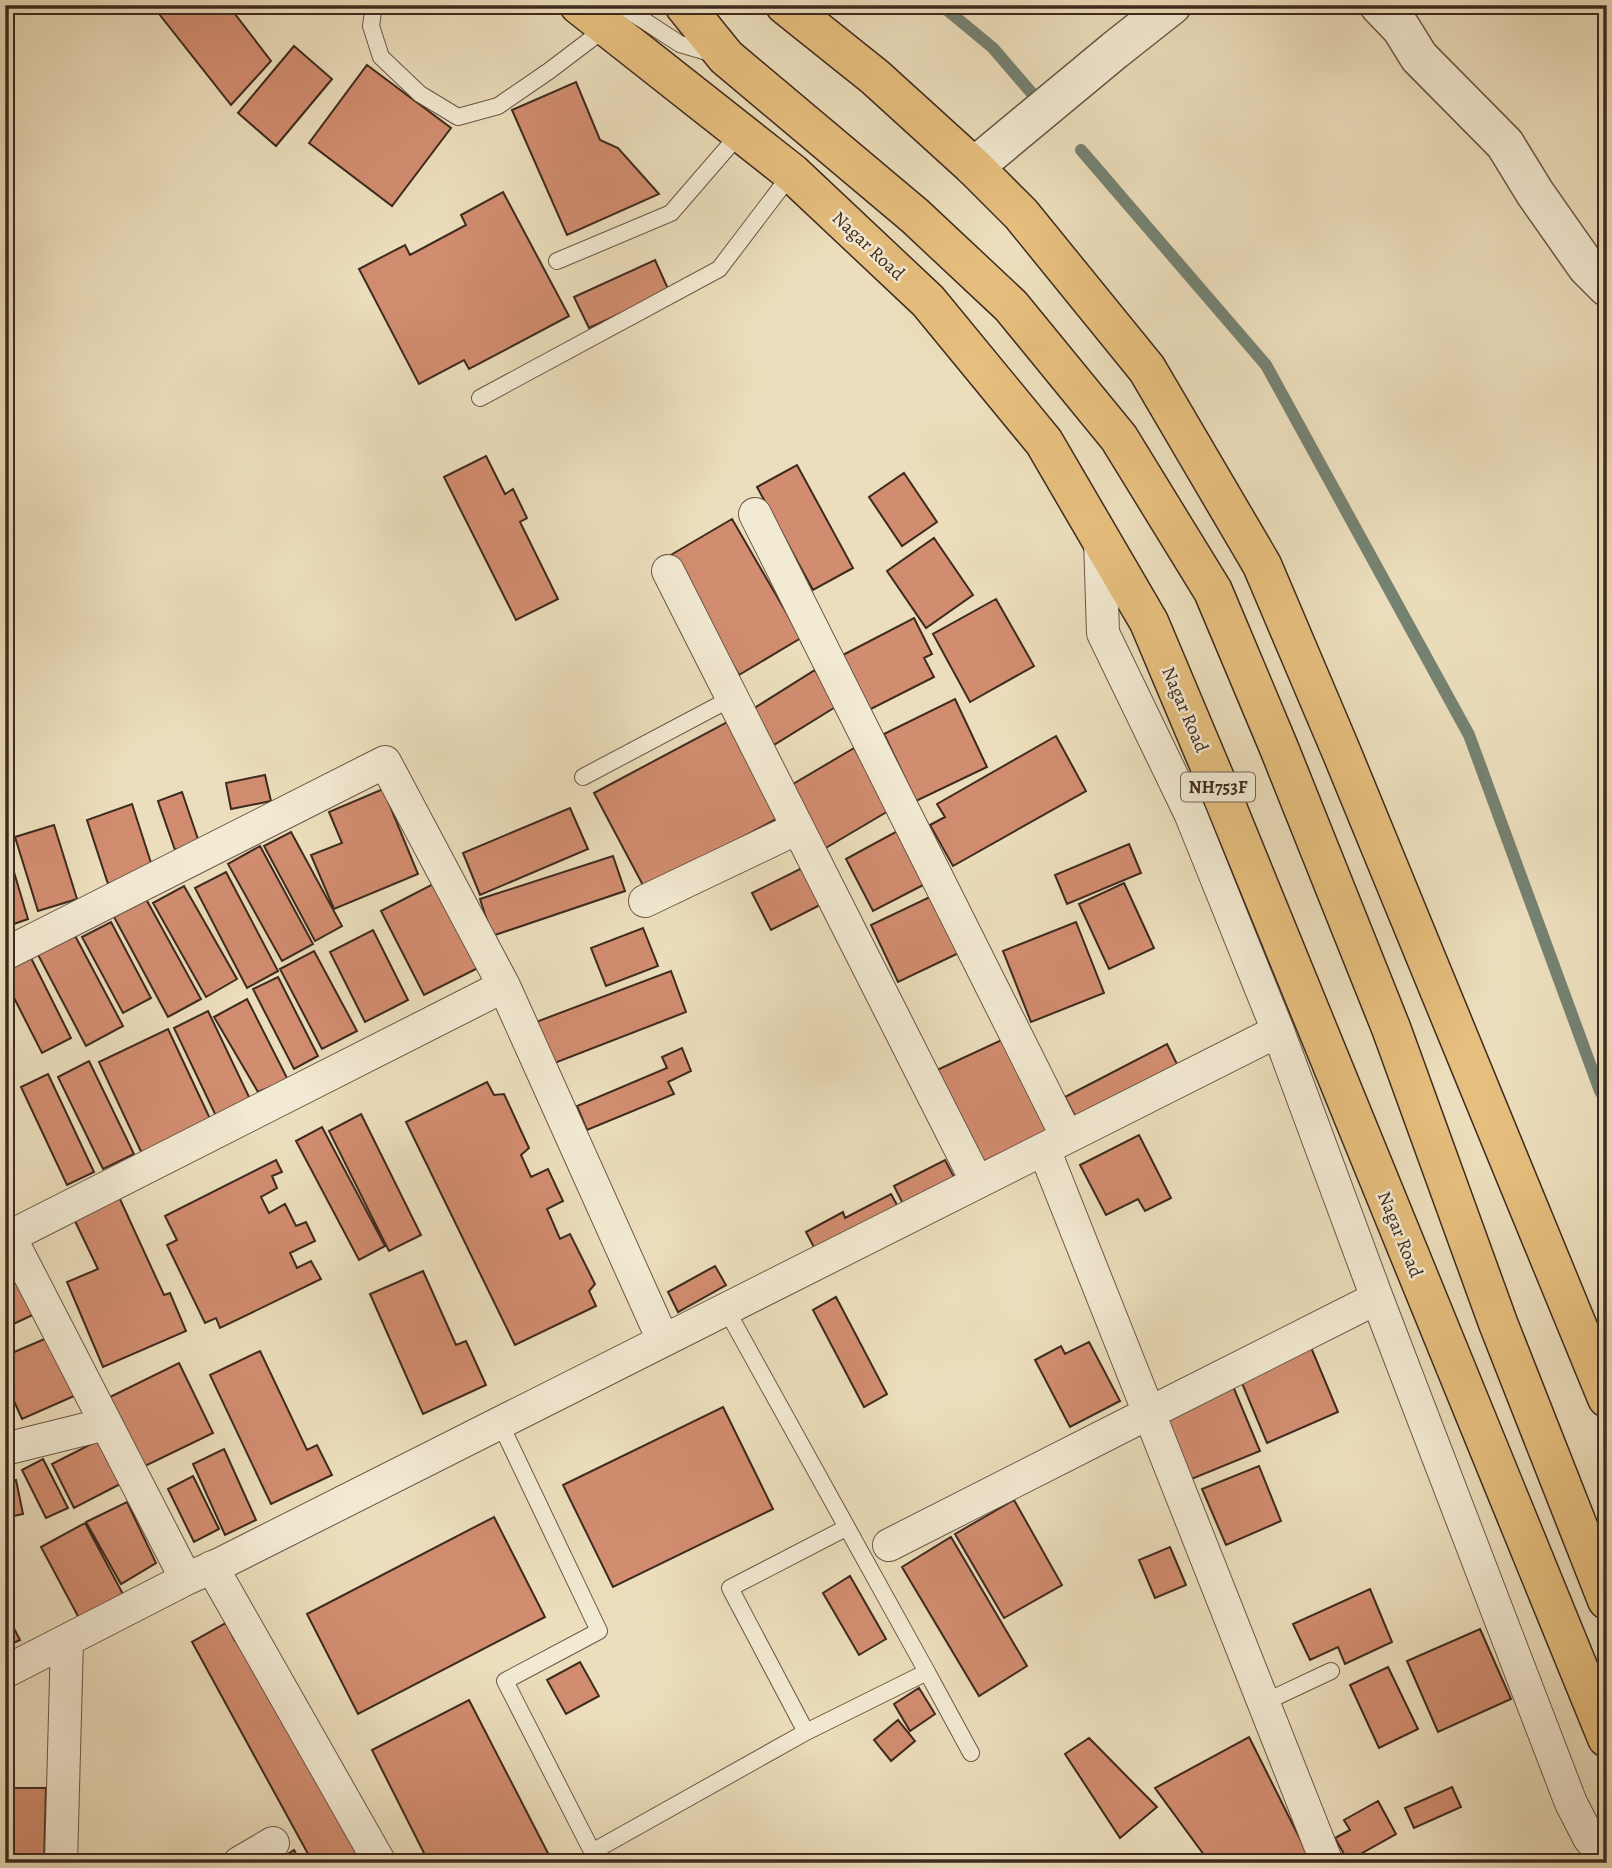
<svg xmlns="http://www.w3.org/2000/svg" width="1612" height="1868" font-family="Alegreya,serif">
<style>
.lines{fill:none;stroke-linecap:round;stroke-linejoin:round}
.stream{stroke:#758272;stroke-width:12}
.building{fill:#d28d70;stroke:#3e2a1f;stroke-width:2}
.service-casing{stroke:#6a5746;stroke-width:18}
.minor-casing{stroke:#6a5746;stroke-width:34}
.tertiary-casing{stroke:#6a5746;stroke-width:41}
.trunk-casing{stroke:#3e2a1f;stroke-width:41}
.service{stroke:#f3ead3;stroke-width:16}
.minor{stroke:#f3ead3;stroke-width:32}
.tertiary{stroke:#f3ead3;stroke-width:38}
.trunk{stroke:#e6bf7e;stroke-width:38}
.labels{text-anchor:middle;stroke-width:5;stroke-linejoin:round;paint-order:stroke}
.shield{fill:#f3ead3;stroke:#746455;stroke-width:2}
.shield-label{font-size:18px;font-weight:bold;fill:#3e2a1f}
.street-label{font-size:19px;fill:#3e2a1f;stroke:#f3ead3}
</style>
<rect width="100%" height="100%" fill="#ecdebc"/>
<filter id="stains"><feTurbulence type="fractalNoise" baseFrequency=".00286" numOctaves="4"/><feColorMatrix values="0 0 0 0 .2 0 0 0 0 .09 0 0 0 0 .02 0 0 0 .5 -.17"/></filter>
<radialGradient id="worn" r=".72"><stop offset=".6" stop-color="#630" stop-opacity="0"/><stop offset="1" stop-color="#630" stop-opacity=".3"/></radialGradient>
<g class="lines">
<path class="stream" d="M941 5 993 48 1035 97
M1081 150 1266 365 1469 735 1600 1091 1607 1102"/>
</g>
<path class="building" d="M152 5H228L271 61 231 105Z
M294 46 332 79 276 146 238 113Z
M367 65 451 128 392 206 309 143Z
M576 82 600 140 618 148 659 194 567 235 512 110Z
M503 192 569 316 469 369 464 360 419 384 359 269 405 245 410 255 466 225 461 215Z
M655 260 669 291 589 328 574 297Z
M486 456 505 494 513 489 527 518 520 522 558 599 516 620 444 477Z
M797 465 853 568 813 590 757 487Z
M904 473 937 522 902 546 869 497Z
M732 519 801 638 739 675 669 556Z
M934 538 973 595 926 628 887 571Z
M996 599 1034 666 970 702 933 634Z
M914 618 932 654 924 658 934 677 869 710 841 656Z
M815 670 837 706 769 748 748 712Z
M955 699 987 767 916 801 884 734Z
M731 720 782 816 645 889 594 793Z
M1056 736 1086 791 953 866 930 825 945 817 937 804Z
M854 748 890 810 824 849 788 787Z
M265 775 271 801 231 809 226 783Z
M383 789 418 874 334 909 311 855 342 843 329 812Z
M182 792 199 842 175 850 158 801Z
M132 804 153 869 108 884 87 820Z
M570 808 588 849 480 895 463 853Z
M54 825 77 899 38 911 15 837Z
M901 829 929 882 873 911 846 859Z
M291 832 342 926 315 941 264 846Z
M5 842 28 919 5 927Z
M1129 844 1141 873 1067 904 1055 875Z
M260 846 313 944 282 961 228 864Z
M613 856 625 891 492 936 480 899Z
M804 867 822 904 771 930 752 893Z
M226 872 278 971 247 988 195 888Z
M437 882 480 967 424 995 381 911Z
M1124 883 1154 948 1109 969 1079 904Z
M184 886 237 979 206 997 153 903Z
M936 894 963 951 898 982 871 925Z
M146 899 201 999 168 1017 114 917Z
M111 922 151 998 123 1013 82 937Z
M1076 922 1104 993 1031 1022 1003 951Z
M643 928 658 966 606 986 591 948Z
M72 930 123 1026 86 1046 35 949Z
M373 930 408 1000 365 1022 330 952Z
M314 951 357 1031 322 1049 280 969Z
M31 958 71 1038 42 1053 5 980V971Z
M671 971 686 1012 552 1064 536 1022Z
M278 977 318 1056 294 1069 253 989Z
M247 999 288 1080 258 1092 214 1017Z
M208 1011 250 1099 216 1116 174 1028Z
M168 1029 213 1125 144 1158 99 1062Z
M1008 1037 1054 1137 1010 1149 980 1163 937 1070Z
M1167 1044 1177 1064 1077 1120 1065 1097Z
M682 1048 691 1071 668 1082 674 1094 587 1130 577 1106 667 1068 662 1057Z
M89 1061 134 1154 103 1169 58 1077Z
M48 1074 94 1172 67 1185 21 1087Z
M487 1082 494 1095 504 1094 529 1148 521 1155 531 1177 548 1169 563 1201 547 1209 560 1239 570 1234 595 1284 589 1291 596 1306 515 1345 406 1122Z
M361 1114 421 1235 389 1251 329 1131Z
M322 1127 385 1246 359 1260 296 1141Z
M1139 1135 1171 1198 1145 1211 1138 1199 1106 1215 1080 1165Z
M276 1160 282 1172 272 1176 277 1188 261 1197 269 1213 285 1204 296 1226 306 1222 315 1241 290 1253 297 1268 311 1261 321 1279 220 1328 216 1318 205 1323 167 1245 177 1240 165 1216Z
M945 1160 955 1179 904 1206 894 1186Z
M5 1190 13 1208 5 1211Z
M891 1194 902 1214 819 1257 806 1232 843 1212 845 1218Z
M119 1197 164 1295 170 1293 186 1331 103 1367 67 1282 98 1269 73 1217Z
M5 1262H7L39 1312 5 1328Z
M715 1266 726 1285 678 1312 668 1292Z
M423 1271 456 1345 466 1341 486 1385 423 1414 370 1294Z
M836 1297 887 1394 864 1407 813 1310Z
M56 1334 81 1393 22 1419 5 1381V1356Z
M1089 1342 1120 1401 1070 1427 1035 1360 1061 1346 1065 1354Z
M1310 1345 1338 1412 1267 1443 1239 1376Z
M260 1351 307 1450 317 1445 332 1475 271 1504 210 1375Z
M179 1363 213 1433 143 1467 110 1397Z
M1230 1379 1260 1451 1189 1480 1159 1408Z
M5 1393 13 1414 5 1417Z
M723 1407 773 1509 613 1587 563 1485Z
M105 1437 128 1480 74 1508 52 1464Z
M224 1449 256 1520 225 1535 193 1464Z
M43 1459 68 1508 46 1518 22 1470Z
M1259 1466 1281 1521 1226 1545 1202 1489Z
M193 1476 219 1529 194 1542 168 1489Z
M16 1480 23 1514 5 1518V1482Z
M1014 1500 1062 1585 1004 1618 955 1534Z
M127 1502 156 1563 121 1584 86 1522Z
M494 1517 545 1617 358 1714 307 1614Z
M85 1523 124 1596 80 1620 41 1547Z
M951 1537 1027 1666 979 1696 902 1567Z
M1170 1547 1186 1585 1155 1598 1139 1560Z
M850 1576 886 1639 859 1655 823 1593Z
M1370 1589 1392 1642 1345 1664 1338 1647 1310 1660 1293 1624Z
M5 1611 20 1640 5 1647Z
M226 1623 235 1641 243 1636 368 1863H313L192 1642Z
M1480 1629 1511 1699 1438 1732 1407 1661Z
M580 1662 599 1696 566 1714 547 1680Z
M1388 1667 1418 1729 1379 1748 1350 1685Z
M919 1688 935 1714 910 1731 894 1704Z
M469 1700 553 1863H429L372 1750Z
M898 1720 915 1741 891 1761 874 1740Z
M1249 1737 1312 1863H1210L1155 1788Z
M1089 1738 1157 1807 1120 1838 1065 1754Z
M1452 1787 1461 1807 1414 1828 1405 1808Z
M5 1788H46L44 1863H5Z
M1378 1801 1396 1834 1348 1861 1335 1838 1350 1830 1344 1820Z
M294 1850 301 1863H274Z"/>
<g class="lines">
<g class="service-casing">
<path id="service" d="M374 5 371 26 381 57 420 94 458 117 498 106 549 71 607 27
M620 5 680 44 714 54
M557 261 671 213 741 132
M480 398 719 269 792 173
M583 777 732 698
M500 1423 599 1631 505 1681 598 1863
M927 1672 971 1753
M1263 1703 1331 1671
M806 1732 730 1588 846 1528
M592 1852 806 1732 927 1672 726 1309"/>
</g>
<g class="minor-casing">
<path id="minor" d="M755 514 1067 1137
M1100 540 1103 633 1190 813 1278 1031 1377 1298 1571 1803 1589 1838 1607 1861
M668 571 977 1182
M645 901 798 828
M5 954 385 762 504 986 5 1239
M504 986 663 1340
M10 1237 186 1579
M5 1449 106 1424
M889 1545 1149 1413 1044 1149
M212 1567 380 1863
M5 1672 186 1579 222 1563 1278 1031
M61 1863 67 1641
M239 1863 273 1843
M1327 1863 1149 1413 1377 1298"/>
</g>
<g class="tertiary-casing">
<path id="tertiary" d="M1379 5 1401 28 1419 57 1505 144 1535 193 1587 267 1607 287
M974 167 1115 50 1172 5"/>
</g>
<g class="trunk-casing">
<path id="trunk" d="M579 5 792 173 928 301 1044 442 1149 622 1224 800 1607 1738
M684 5 726 57 915 216 1011 306 1119 438 1213 591 1279 748 1391 1028 1498 1323 1607 1600
M785 5 875 77 974 167 1021 214 1147 369 1262 565 1341 751 1607 1398"/>
</g>
<use href="#service" class="service"/>
<use href="#minor" class="minor"/>
<use href="#tertiary" class="tertiary"/>
<use href="#trunk" class="trunk"/>
</g>
<g class="labels">
<rect class="shield" x="1181" y="772.5" width="74" height="29" rx="5"/>
<g class="shield-label">
<text x="1218" y="793">NH753F</text>
</g>
<g class="street-label">
<text transform="translate(869 245) rotate(43)" y="7">Nagar Road</text>
<text transform="translate(1186 709) rotate(67)" y="7">Nagar Road</text>
<text transform="translate(1401 1234) rotate(68)" y="7">Nagar Road</text>
</g>
</g>
<rect width="1612" height="1868" fill="none" stroke="#ecdebc" stroke-width="28"/>
<rect x="7" y="7" width="1598" height="1854" fill="none" stroke="#3e2a1f" stroke-width="3.5"/>
<rect x="14" y="14" width="1584" height="1840" fill="none" stroke="#3e2a1f" stroke-width="2"/>
<rect width="100%" height="100%" filter="url(#stains)"/>
<rect width="100%" height="100%" fill="url(#worn)"/>
</svg>
